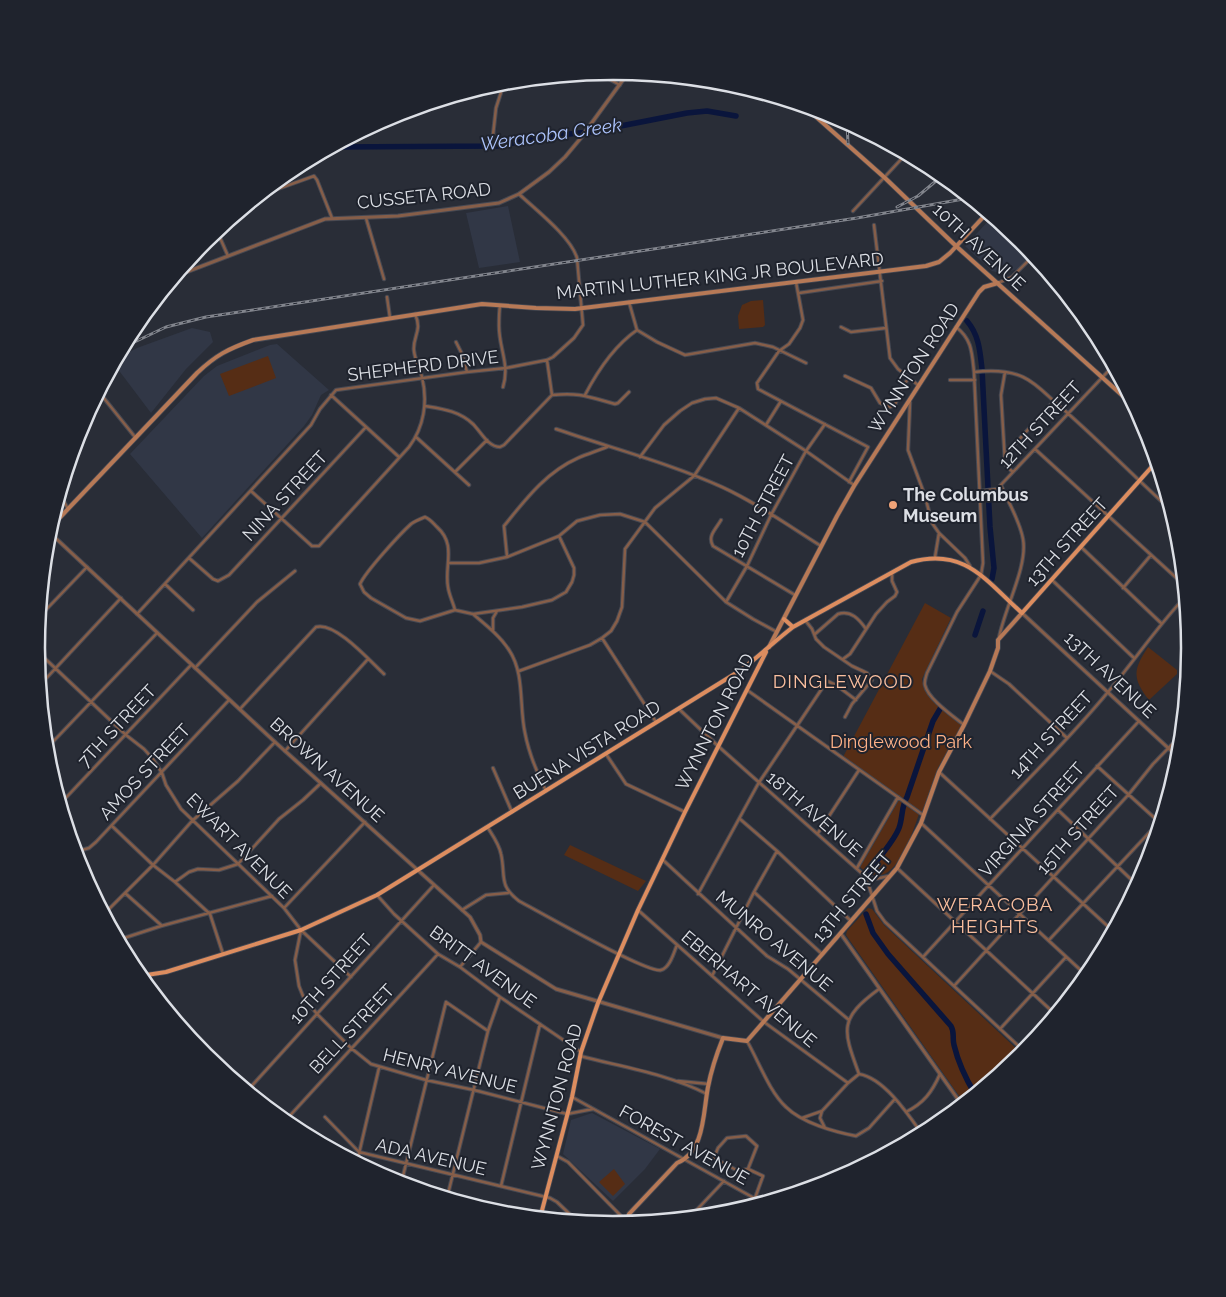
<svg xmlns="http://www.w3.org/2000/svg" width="1226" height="1297" font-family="Raleway,sans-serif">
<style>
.built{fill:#313746}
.green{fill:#562d15}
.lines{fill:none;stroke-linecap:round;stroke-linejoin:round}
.river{stroke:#0a153c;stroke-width:5.5}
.minor-casing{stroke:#464953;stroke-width:4.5}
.tertiary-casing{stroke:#464953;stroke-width:5}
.secondary-casing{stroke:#464953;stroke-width:5.5}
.primary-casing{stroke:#464953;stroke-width:5.5}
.minor{stroke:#865e49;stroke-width:2.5}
.tertiary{stroke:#865e49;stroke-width:3}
.secondary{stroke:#b77956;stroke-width:4}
.primary{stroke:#dd8d5f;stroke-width:4}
.rail-casing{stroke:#82858d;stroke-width:3}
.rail{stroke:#1f232d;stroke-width:1;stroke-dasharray:4;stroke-linecap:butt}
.poi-dot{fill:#efa378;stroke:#1f232d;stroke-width:2}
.labels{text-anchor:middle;stroke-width:4;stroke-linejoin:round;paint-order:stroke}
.street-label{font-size:18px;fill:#dcdfe5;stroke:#1f232d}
.poi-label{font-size:18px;font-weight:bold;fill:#dcdfe5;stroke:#1f232d;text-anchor:start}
.park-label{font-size:18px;fill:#ffb288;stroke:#1f232d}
.water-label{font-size:19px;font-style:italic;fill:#acc3fc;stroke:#1f232d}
.neighbourhood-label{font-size:19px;letter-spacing:1px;fill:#fabf9f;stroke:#1f232d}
.rim{fill:none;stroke:#dcdfe5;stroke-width:2.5}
</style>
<rect width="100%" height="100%" fill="#292d37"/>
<path class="built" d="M508 206 520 262 479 268 466 213Z
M992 217 1021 241 1032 254 1019 269 1000 273 992 271 965 246Z
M192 328 210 332 213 342 186 369 151 413 114 364 118 358 137 348Z
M277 344 329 390 321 395 312 415 304 426 202 538 130 454 204 376 217 366 270 345Z
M592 1113 660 1149 645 1169 613 1201 563 1154 571 1120Z"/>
<path class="green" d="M763 300 765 325 763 327 739 329 738 316 742 305 751 301Z
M268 356 276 378 229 396 220 374Z
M925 603 951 618 922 679C925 698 938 703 951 714 955 718 958 722 962 726L938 768 922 813 843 757Z
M1148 647 1177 670V674L1149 700C1132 678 1133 670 1148 647Z
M899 800 919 814C911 837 892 898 860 867Z
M570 845 646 881 638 891 564 855Z
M868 908 872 909 884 925 1022 1054 964 1103 846 935 847 931Z
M614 1169 625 1184 613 1196 599 1182Z"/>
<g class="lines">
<path class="river" d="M334 147 498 146 549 136 590 132 687 113 707 111 736 116
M967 321C979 335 980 351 982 369L990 527 994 568 992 579
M975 635 983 611
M869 871C879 857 893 843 899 828 903 817 901 807 907 797L933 721 940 709
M866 914 873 933 888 954 951 1026C955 1033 952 1038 954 1045 958 1062 966 1079 975 1094"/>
<g class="minor-casing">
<path id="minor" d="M598 73 620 85
M493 135 496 108 504 83
M261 195 314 176 317 180 332 218
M853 211 906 154
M366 218 384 279
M874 225 890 358 898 369 918 385
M217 231 228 256
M796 282 803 320 800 328 789 344 779 351 757 383 758 389 868 447 849 482
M998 283 1012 277 1033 256
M799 293 882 281
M387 297 390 318
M629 302 637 330 657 342 685 355 755 343 773 347 806 363
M500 306C499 312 499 320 499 326 499 349 510 364 503 387
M841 327 851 332 886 328
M956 327C972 339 972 353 974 372L983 563 981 575 957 612 927 673C926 677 924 681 925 685 928 699 953 716 964 725
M456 342 462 354 467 372
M974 372C991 370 1008 370 1023 377 1036 383 1046 394 1056 403 1096 437 1132 475 1171 510
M1005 372 1001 395 1005 462 1007 467 1013 472
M845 376 871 388 880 403 890 407 895 405 901 388 909 378
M950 380H975
M99 392 135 437
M331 395 399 457
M552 395C580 392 589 397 615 404L618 403 629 392
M585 395C598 370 614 346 637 330
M910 402 908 450 925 496 932 523 939 533 965 558 970 566
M425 406C443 409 459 411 473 424 481 432 488 447 500 447L504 445 552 395 547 360
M766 425 781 401
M556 429C611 448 669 463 722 487 757 503 789 526 821 546
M416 437 469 485
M1035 449 1183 584
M1005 455 1054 401
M640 457 664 425 680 411 692 403 705 399 716 398 739 408 806 451 854 485
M455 472 487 440
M251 491 312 546H319L409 447C424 427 428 402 422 377 420 369 415 360 414 351 412 337 423 331 415 314
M981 491 997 489 1113 366
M60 494 68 509
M721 520C716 529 707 536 713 546L795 595
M1081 547 1161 623
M507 556 504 526C525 500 546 472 578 458 587 454 597 451 607 447
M935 557 939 533
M189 558 213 579 218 581 229 575 366 427
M449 563H479L507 557 559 536 577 521 600 515 620 514 645 522 726 602 753 619 777 632
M1052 580 1134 658
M165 584 193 610
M1123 588 1151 555
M726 602 747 566 771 515 806 451 825 424
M455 610C453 602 449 595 448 587 444 565 457 545 437 527 433 523 430 519 425 517 420 519 415 521 411 524 400 534 366 571 360 584L364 592 371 598 406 618 420 621 455 610 473 614 522 607 552 600 566 592 572 582 574 575V568L559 536
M137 614 311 425 320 409 336 390 467 372 506 368 547 360 553 357 574 338 583 325 577 258C571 237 536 210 519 194
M473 614C486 625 500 636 509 650 525 674 519 706 525 733 529 754 537 773 546 791
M39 617 87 567
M805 620 812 629 816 639 824 647 852 666 867 673 872 680 852 704 845 717
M493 631V618L497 611
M815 634 838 614C851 610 859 619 866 629
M602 638 656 722
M999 638C1004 609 1028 567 1023 539 1020 521 1008 502 1001 485
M37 651 126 735 144 749 153 759 162 773 166 785 181 809 284 908 301 930 351 977
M843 659 850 654 876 614 887 602 895 596 897 592 892 581V573
M195 668 257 602 295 571
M519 671 590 645 602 638 611 631 617 621 622 607 625 549 655 508 694 476 739 408
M990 671 1009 684 1067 738
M1187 677 1182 669 1189 660
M40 685 121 598
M747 690 923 815
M240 709 316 627C335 621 370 661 384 674
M679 709 718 746 866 877 877 911 885 922 1025 1052
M46 749 157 633
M285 751 368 659
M606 754 626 784 685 812
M1097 766 1159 822
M493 768 512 812
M939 772 1113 931
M60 804 191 665
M1058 810 1137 885
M740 819 777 851 851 921
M990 819C1030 777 1071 737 1108 692 1134 661 1157 627 1185 597
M921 823 1087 976
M112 826 153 865 175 882 210 914 223 954
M488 828C493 836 499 844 501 854 506 876 498 885 519 901 538 911 648 974 661 970 670 968 674 952 677 945
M818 833 859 770
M73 846 82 850 89 848 96 842 229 700
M663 860 767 956 788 969 849 1020
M857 868 898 797
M897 868 1055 1014
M866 877 875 879 889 876
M175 882 189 872 198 869 219 870 238 864 279 819 303 800 321 783
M754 892 822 954
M125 893 161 925
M698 894 758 784 827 681 836 685 856 700
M377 895 394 914 438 954 460 967 500 997 581 1052
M284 908 365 822
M462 910 486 895 508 893
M638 910 764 1022 848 1083
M104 914 153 865 192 821 238 781 275 742
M301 930 295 960 299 986 303 996 317 1014 351 1048 371 1064 426 1080 474 1090 567 1114 593 1109
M118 940 161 926 272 896
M1049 940 1160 821
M923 957 1139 721
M460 967 481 942
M712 976 754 892 777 851
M954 986 1129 794 1153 764 1181 735
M1000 1029 1066 957
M747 1041C759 1062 769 1091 786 1107 802 1123 835 1132 856 1136L869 1128 894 1100
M580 1056C622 1067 668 1074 707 1094
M859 1074C843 1030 838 1019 879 989
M859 1074C884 1078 908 1114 922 1134
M678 1081 709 1084
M247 1091 434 885
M572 1097 763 1203
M822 1111 820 1118 825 1128
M906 1112C924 1103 932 1092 940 1074
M325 1117 359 1152 550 1198 557 1202 578 1222
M802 1118 822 1111 848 1083 859 1074
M285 1121 438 954
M746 1136 757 1146 748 1169 738 1171 714 1158 718 1148 727 1138Z
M557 1156 568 1162 629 1224
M357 1162 379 1068
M748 1169 763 1176 755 1198
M839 1178 844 1173 851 1172
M401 1184 446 1002 488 1031
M501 1186 540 1024
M447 1198 488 1031 500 997
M689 1218 724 1181"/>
</g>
<g class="tertiary-casing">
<path id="tertiary" d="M176 276 325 219 398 216 499 203 519 194 549 172 565 157 580 139 628 73
M49 532 275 742 470 917 480 935 481 942 556 989 723 1038
M1022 613 1179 758
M841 934 962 1105"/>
</g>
<g class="secondary-casing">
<path id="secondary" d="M805 107 885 178 956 246 1134 406
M49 529 197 373C216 355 228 349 253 340L482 304 536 308 575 309 926 266 939 262 950 253 987 213
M769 647 837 516 854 486 979 292 984 287 998 283
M627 1224 629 1214 677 1163C705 1152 703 1112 708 1087 711 1071 717 1053 723 1038L747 1041 897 868 921 823 939 772 964 725 990 671 998 648V640L1022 613"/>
</g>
<g class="primary-casing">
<path id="primary" d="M784 619 793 627
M140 976 166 972 301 930 377 895 741 670C759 656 775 641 793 627L911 562C965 547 986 581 1022 613L1156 462
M540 1218 572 1097 581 1052 598 1003 638 910 685 812 766 652"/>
</g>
<use href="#minor" class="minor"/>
<use href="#tertiary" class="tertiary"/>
<use href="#secondary" class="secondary"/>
<use href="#primary" class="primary"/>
<g class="rail-casing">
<path id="rail" d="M847 123 848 144
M897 207 918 196 942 176
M124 347 166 327 206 317 857 218 969 198"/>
</g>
<use href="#rail" class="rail"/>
</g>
<circle class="poi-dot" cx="893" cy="505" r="5"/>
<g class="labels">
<g class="street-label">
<text transform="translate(424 196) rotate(-6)" y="6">CUSSETA ROAD</text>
<text transform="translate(979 247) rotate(43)" y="6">10TH AVENUE</text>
<text transform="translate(720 276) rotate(-6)" y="6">MARTIN LUTHER KING JR BOULEVARD</text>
<text transform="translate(423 366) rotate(-7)" y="6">SHEPHERD DRIVE</text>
<text transform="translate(914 368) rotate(-57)" y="6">WYNNTON ROAD</text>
<text transform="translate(1040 425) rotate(-47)" y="6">12TH STREET</text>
<text transform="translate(285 496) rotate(-47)" y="6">NINA STREET</text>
<text transform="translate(763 506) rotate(-62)" y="6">10TH STREET</text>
<text transform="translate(1067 542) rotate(-48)" y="6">13TH STREET</text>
<text transform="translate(1110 675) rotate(43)" y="6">13TH AVENUE</text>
<text transform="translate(715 722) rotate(-63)" y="6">WYNNTON ROAD</text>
<text transform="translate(117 726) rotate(-47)" y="6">7TH STREET</text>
<text transform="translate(1051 735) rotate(-47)" y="6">14TH STREET</text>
<text transform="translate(587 750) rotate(-32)" y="6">BUENA VISTA ROAD</text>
<text transform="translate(327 770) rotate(42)" y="6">BROWN AVENUE</text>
<text transform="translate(145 772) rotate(-47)" y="6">AMOS STREET</text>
<text transform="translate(814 814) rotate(41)" y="6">18TH AVENUE</text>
<text transform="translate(1032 820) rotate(-48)" y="6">VIRGINIA STREET</text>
<text transform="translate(1078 830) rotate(-48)" y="6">15TH STREET</text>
<text transform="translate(239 846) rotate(45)" y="6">EWART AVENUE</text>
<text transform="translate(852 897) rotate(-50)" y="6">13TH STREET</text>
<text transform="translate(774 941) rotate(40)" y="6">MUNRO AVENUE</text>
<text transform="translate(483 967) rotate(36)" y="6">BRITT AVENUE</text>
<text transform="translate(331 979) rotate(-48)" y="6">10TH STREET</text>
<text transform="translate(749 989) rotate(40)" y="6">EBERHART AVENUE</text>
<text transform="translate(352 1029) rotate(-47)" y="6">BELL STREET</text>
<text transform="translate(450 1071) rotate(14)" y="6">HENRY AVENUE</text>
<text transform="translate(557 1097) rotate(-75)" y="6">WYNNTON ROAD</text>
<text transform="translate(684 1145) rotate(29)" y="6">FOREST AVENUE</text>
<text transform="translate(431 1157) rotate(13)" y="6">ADA AVENUE</text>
</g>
<g class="poi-label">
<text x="903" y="501">The Columbus<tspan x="903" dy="21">Museum</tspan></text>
</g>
<g class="park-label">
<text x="901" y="748">Dinglewood Park</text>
</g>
<g class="water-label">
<text transform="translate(551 134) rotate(-8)" y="7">Weracoba Creek</text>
</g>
<g class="neighbourhood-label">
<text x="843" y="688">DINGLEWOOD</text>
<text x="995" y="911">WERACOBA<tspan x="995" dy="22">HEIGHTS</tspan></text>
</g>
</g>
<path d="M0 0H1226V1297H0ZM45 648a568 568 0 1 1 1136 0a568 568 0 1 1-1136 0Z" fill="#1f232d" fill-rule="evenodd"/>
<path class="rim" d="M45 648a568 568 0 1 1 1136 0a568 568 0 1 1-1136 0Z"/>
</svg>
